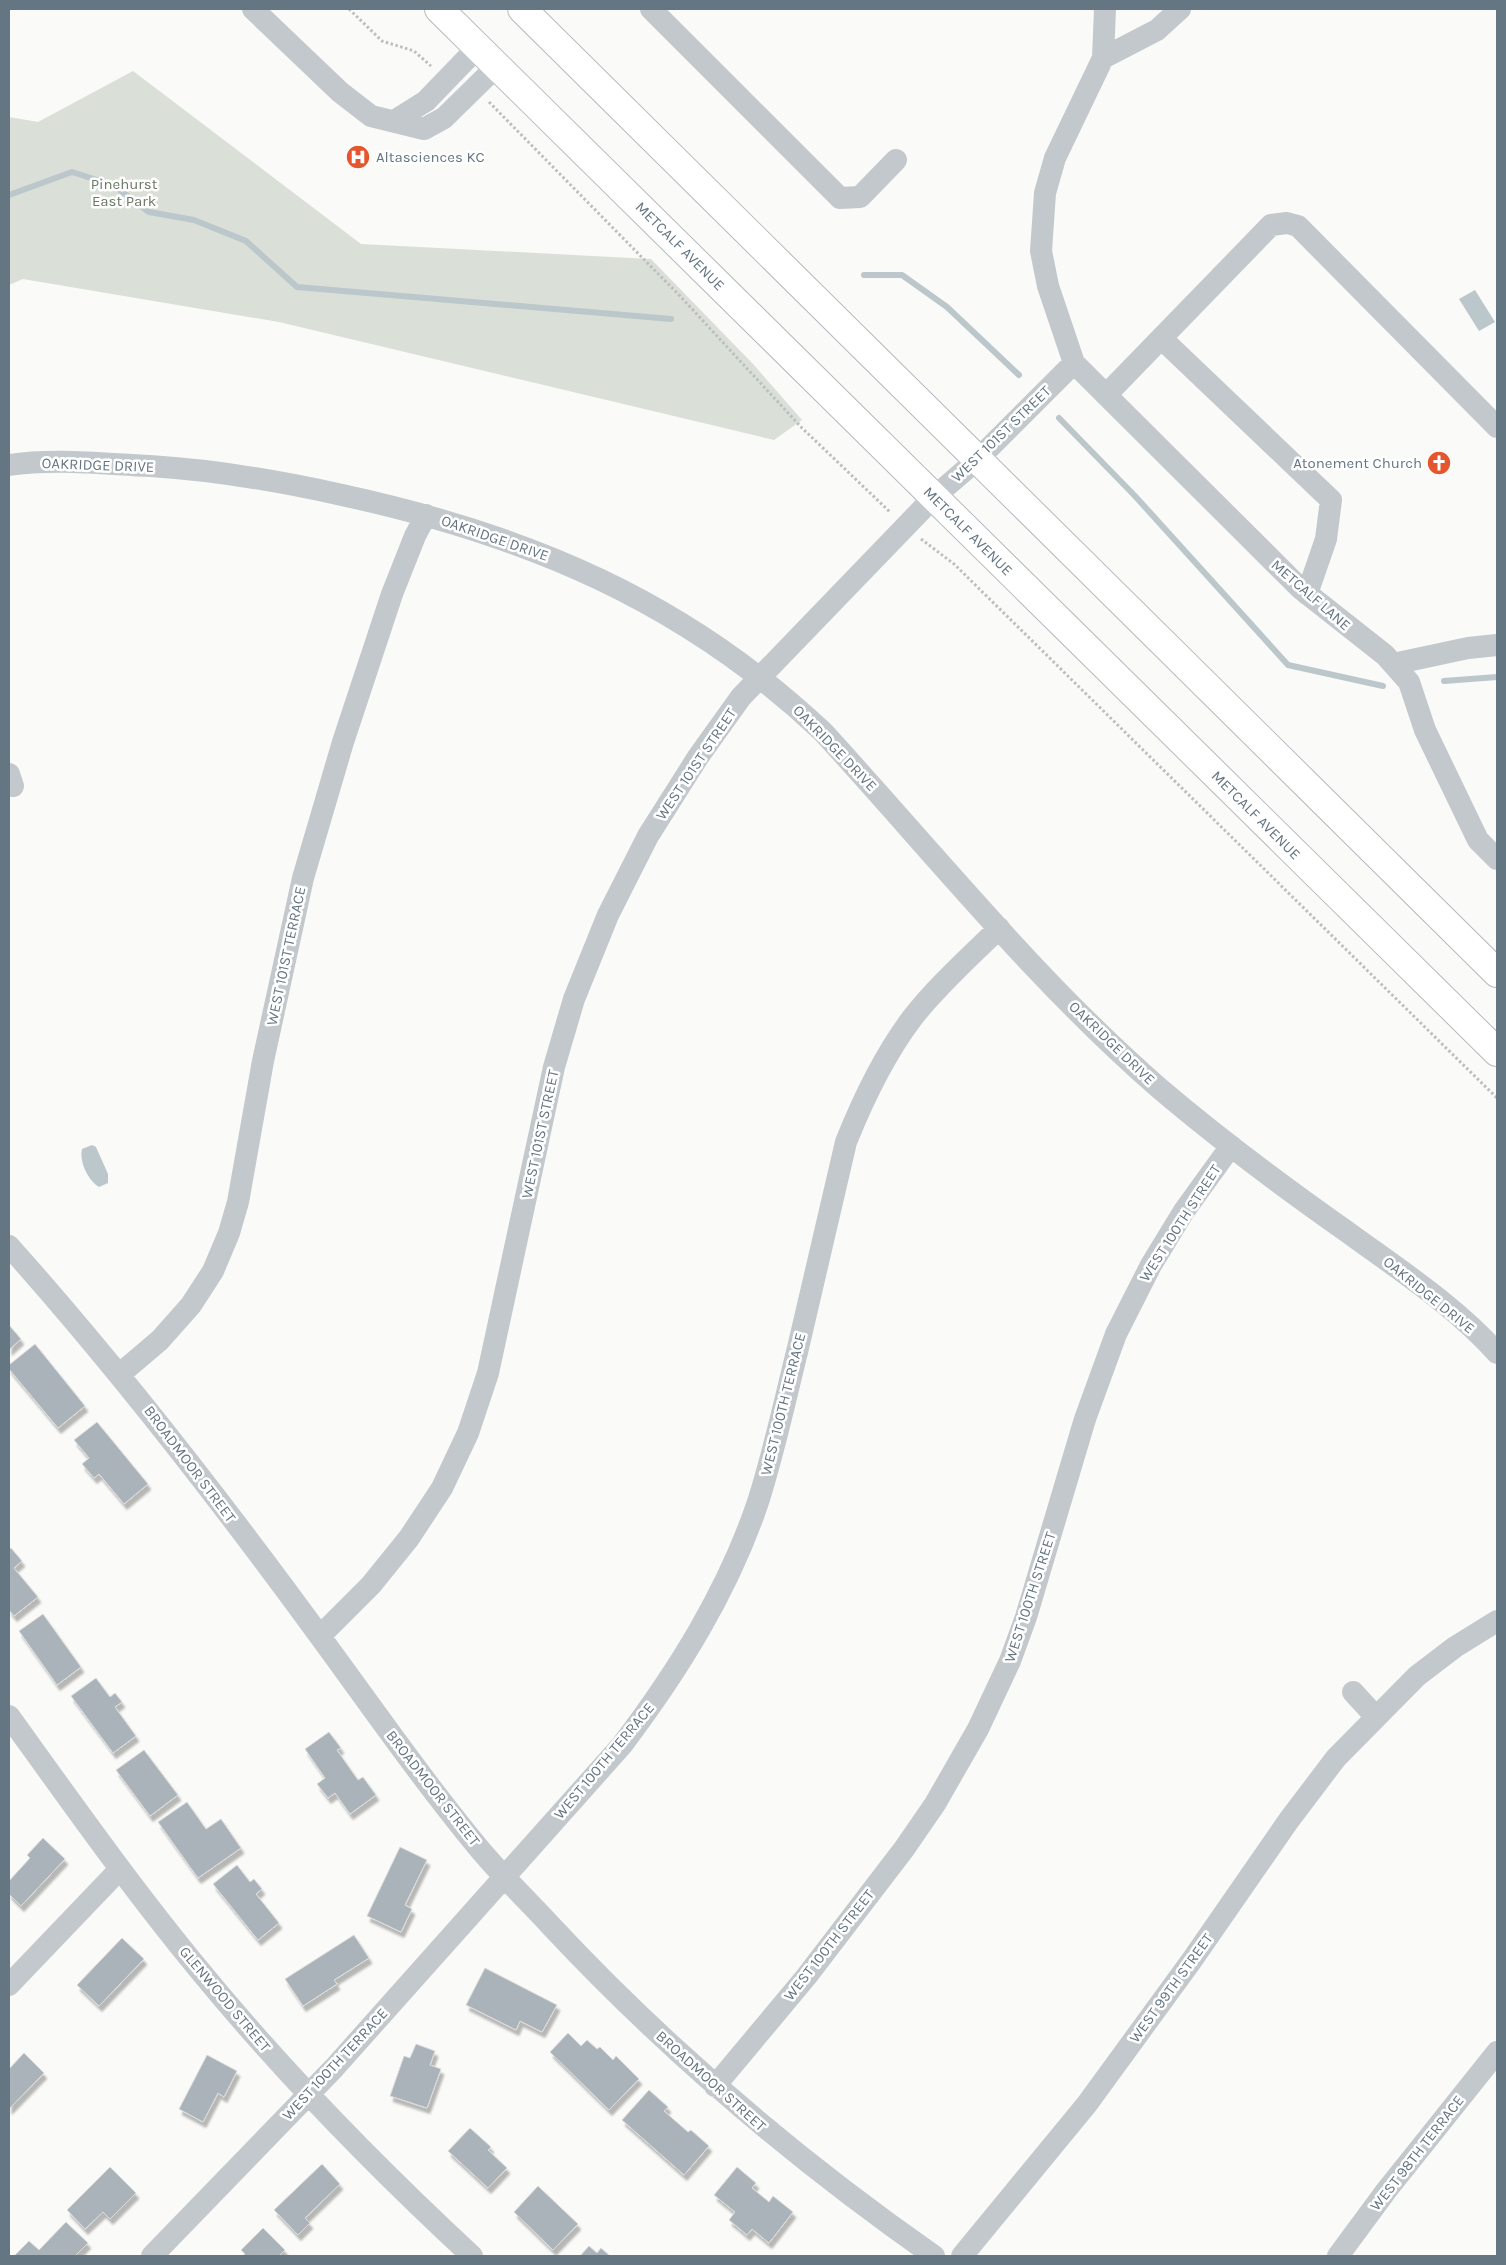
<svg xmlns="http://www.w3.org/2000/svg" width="1506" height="2265" font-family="Karla,sans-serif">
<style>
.green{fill:#dadfd7}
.water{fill:#bbc7cb}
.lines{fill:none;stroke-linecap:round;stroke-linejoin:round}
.stream{stroke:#bbc7cb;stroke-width:6}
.building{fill:#aab3b9;stroke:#dcdcda;filter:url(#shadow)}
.major-casing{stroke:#b5babe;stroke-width:30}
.path{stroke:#bbbfc2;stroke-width:3;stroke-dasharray:2.5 2.5;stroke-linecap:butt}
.minor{stroke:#c3c8cc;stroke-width:22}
.major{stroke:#fff;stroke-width:28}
.labels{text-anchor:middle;stroke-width:5;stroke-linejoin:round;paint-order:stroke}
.poi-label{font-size:15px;fill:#657683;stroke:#fff;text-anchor:start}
.park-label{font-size:15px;fill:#687a64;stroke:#fff}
.street-label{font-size:15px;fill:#657683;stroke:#fff}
</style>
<defs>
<filter id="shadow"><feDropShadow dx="3" dy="5.5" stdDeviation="1" flood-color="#0004"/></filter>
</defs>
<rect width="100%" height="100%" fill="#fafaf8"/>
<path class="green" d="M133 71 361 244 651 259 753 364 802 420 774 440 279 322 23 279 9 285V117L38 122Z"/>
<path class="water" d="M1475 290 1495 322 1479 331 1459 299Z
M92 1145 96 1147 108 1174V1183L99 1187C88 1180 79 1162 82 1149Z"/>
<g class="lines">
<path class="stream" d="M9 195 72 172 113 185 149 212 194 220 246 241 297 287 671 319
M864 275H902L947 307 1019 375
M1059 418 1135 496 1288 665 1383 686
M1444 681 1497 677"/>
</g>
<path class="building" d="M9 1325 21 1339 9 1350Z
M35 1344 85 1406 58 1428 9 1369V1365Z
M97 1422 148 1484 124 1504 99 1474 94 1478 82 1464 89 1458 74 1440Z
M11 1548 22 1561 14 1568 38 1597 14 1616 9 1610V1550Z
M43 1614 81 1667 57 1685 19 1631Z
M96 1678 110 1697 115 1693 122 1702 115 1707 136 1736 113 1753 71 1696Z
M329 1732 341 1748 337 1750 358 1780 363 1777 376 1795 350 1814 335 1793 328 1798 317 1784 325 1778 305 1749Z
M144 1750 178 1795 150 1816 116 1770Z
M187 1802 206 1829 221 1819 241 1848 198 1878 158 1822Z
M43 1838 65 1859 21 1906 9 1894V1881L30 1858 27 1855Z
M400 1847 427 1860 405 1905 412 1909 401 1932 367 1916Z
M237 1865 250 1882 254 1879 262 1889 256 1894 279 1923 258 1940 213 1884Z
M354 1935 369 1958 334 1980 337 1984 303 2006 285 1979Z
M122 1938 144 1959 99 2006 77 1985Z
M485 1968 557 2005 542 2032 520 2021 516 2030 466 2005Z
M568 2033 581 2046 587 2040 597 2049 600 2047 613 2060 616 2056 639 2079 609 2110 550 2052Z
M416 2044 435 2051 430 2065 441 2069 427 2108 390 2096 404 2056 410 2058Z
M24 2053 44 2073 9 2109V2069Z
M207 2055 237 2071 224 2097 218 2093 203 2122 179 2109Z
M649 2090 668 2107 664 2111 688 2132 691 2130 709 2146 684 2175 622 2120Z
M470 2128 491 2147 488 2150 507 2168 488 2188 448 2151Z
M322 2164 340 2184 305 2218 310 2223 298 2235 274 2210Z
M110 2167 136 2193 110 2219 103 2212 85 2229 67 2210Z
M737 2167 756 2183 752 2188 769 2202 773 2196 793 2212 769 2243 752 2229 747 2235 729 2220 735 2212 714 2195Z
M538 2186 578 2224 553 2250 514 2212Z
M66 2222 88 2243 75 2256H14L29 2241 39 2250Z
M263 2228 285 2250 279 2256H243L245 2254 241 2250Z
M589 2246 597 2253 601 2248 610 2256H580Z"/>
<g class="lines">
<g class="major-casing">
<path id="major" d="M439 9 1497 1052
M522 9 1497 973"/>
</g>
<path class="path" d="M349 9 382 41 414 51 431 66
M489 102 680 296 802 428 890 512
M921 539 954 564 1497 1098"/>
<path class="minor" d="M253 9 340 92 371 116 424 129 444 118 497 66
M651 9 840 198 860 197 896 160
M1103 58 1105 9
M394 121 426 101 478 47
M1161 338 1331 500 1326 539 1307 594
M1074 363 1300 588 1385 655 1409 682 1425 730 1478 840 1497 859
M1106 395 1271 225 1287 223 1298 226 1497 427
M9 465C55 458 104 464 150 466 215 470 279 481 342 495 527 535 684 601 823 732 933 852 1036 981 1159 1088 1219 1139 1282 1186 1346 1231 1398 1269 1454 1305 1497 1353
M1393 664 1468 648 1497 645
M9 774 13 786
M9 1246C120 1370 221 1501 319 1635 371 1706 421 1778 477 1846 500 1874 527 1900 552 1927 669 2052 794 2158 934 2256
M120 1374 160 1340 191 1305 213 1271 229 1233 238 1202 263 1061 303 878 343 742 392 594 415 536 426 515
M320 1636 371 1585 409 1538 442 1488 468 1433 488 1373 554 1067 574 999 608 915 648 836 698 757 741 697 934 497 978 459 1074 363 1048 286 1041 251 1045 193 1055 158 1103 58 1157 30 1180 9
M1353 1692 1376 1717
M9 1716C71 1802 133 1890 201 1972 284 2073 376 2167 472 2256
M9 1985 120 1869
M715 2086 806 1977 904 1849 935 1804 978 1729 1010 1661 1026 1617 1085 1419 1116 1334 1151 1265 1184 1211 1231 1146
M152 2256 334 2068 622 1745C678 1671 728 1591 758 1502 774 1452 785 1400 798 1348 814 1279 830 1211 846 1142 864 1097 884 1055 913 1017 939 984 970 957 999 928
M962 2256 1087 2104 1192 1960 1289 1820 1336 1758 1417 1676 1455 1647 1497 1621
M1338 2256 1386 2191 1497 2052"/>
<use href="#major" class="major"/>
</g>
<defs>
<g id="hospital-disc" transform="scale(1.25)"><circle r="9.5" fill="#e4572e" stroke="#fff"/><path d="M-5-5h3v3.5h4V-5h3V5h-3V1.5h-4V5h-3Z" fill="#fff"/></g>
<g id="church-disc" transform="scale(1.25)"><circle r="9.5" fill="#e4572e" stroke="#fff"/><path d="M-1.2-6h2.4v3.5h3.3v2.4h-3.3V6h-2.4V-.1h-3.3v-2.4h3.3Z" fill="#fff"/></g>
</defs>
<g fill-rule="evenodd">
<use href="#hospital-disc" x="358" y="157"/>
<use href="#church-disc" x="1439" y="463"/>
</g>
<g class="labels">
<g class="poi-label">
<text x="376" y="162">Altasciences KC</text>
<text x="1422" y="468" text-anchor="end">Atonement Church</text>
</g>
<g class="park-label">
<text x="124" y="189">Pinehurst<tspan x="124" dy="17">East Park</tspan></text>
</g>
<g class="street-label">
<text transform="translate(680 246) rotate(45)" y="5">METCALF AVENUE</text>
<text transform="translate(1001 434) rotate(-44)" y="5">WEST 101ST STREET</text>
<text transform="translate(98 465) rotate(2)" y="5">OAKRIDGE DRIVE</text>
<text transform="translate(968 531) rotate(45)" y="5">METCALF AVENUE</text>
<text transform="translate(495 538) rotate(19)" y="5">OAKRIDGE DRIVE</text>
<text transform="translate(1311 595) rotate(41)" y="5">METCALF LANE</text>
<text transform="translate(835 748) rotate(46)" y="5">OAKRIDGE DRIVE</text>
<text transform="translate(696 764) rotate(-56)" y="5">WEST 101ST STREET</text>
<text transform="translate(1256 815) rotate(45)" y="5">METCALF AVENUE</text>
<text transform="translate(286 956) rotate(-78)" y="5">WEST 101ST TERRACE</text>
<text transform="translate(1112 1043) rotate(44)" y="5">OAKRIDGE DRIVE</text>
<text transform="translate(540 1134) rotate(-78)" y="5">WEST 101ST STREET</text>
<text transform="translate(1180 1223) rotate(-57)" y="5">WEST 100TH STREET</text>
<text transform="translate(1429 1295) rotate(39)" y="5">OAKRIDGE DRIVE</text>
<text transform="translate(783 1404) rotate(-76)" y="5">WEST 100TH TERRACE</text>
<text transform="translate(190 1464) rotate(53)" y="5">BROADMOOR STREET</text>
<text transform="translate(1030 1597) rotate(-72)" y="5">WEST 100TH STREET</text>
<text transform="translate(604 1761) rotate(-50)" y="5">WEST 100TH TERRACE</text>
<text transform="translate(433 1788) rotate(52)" y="5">BROADMOOR STREET</text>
<text transform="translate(829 1945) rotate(-52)" y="5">WEST 100TH STREET</text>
<text transform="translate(1171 1988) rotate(-54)" y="5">WEST 99TH STREET</text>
<text transform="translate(225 1999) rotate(50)" y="5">GLENWOOD STREET</text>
<text transform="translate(335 2064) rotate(-47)" y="5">WEST 100TH TERRACE</text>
<text transform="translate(711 2081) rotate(42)" y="5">BROADMOOR STREET</text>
<text transform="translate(1417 2153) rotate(-52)" y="5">WEST 98TH TERRACE</text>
</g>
</g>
<rect width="1506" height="2265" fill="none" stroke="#657683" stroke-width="20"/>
</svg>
